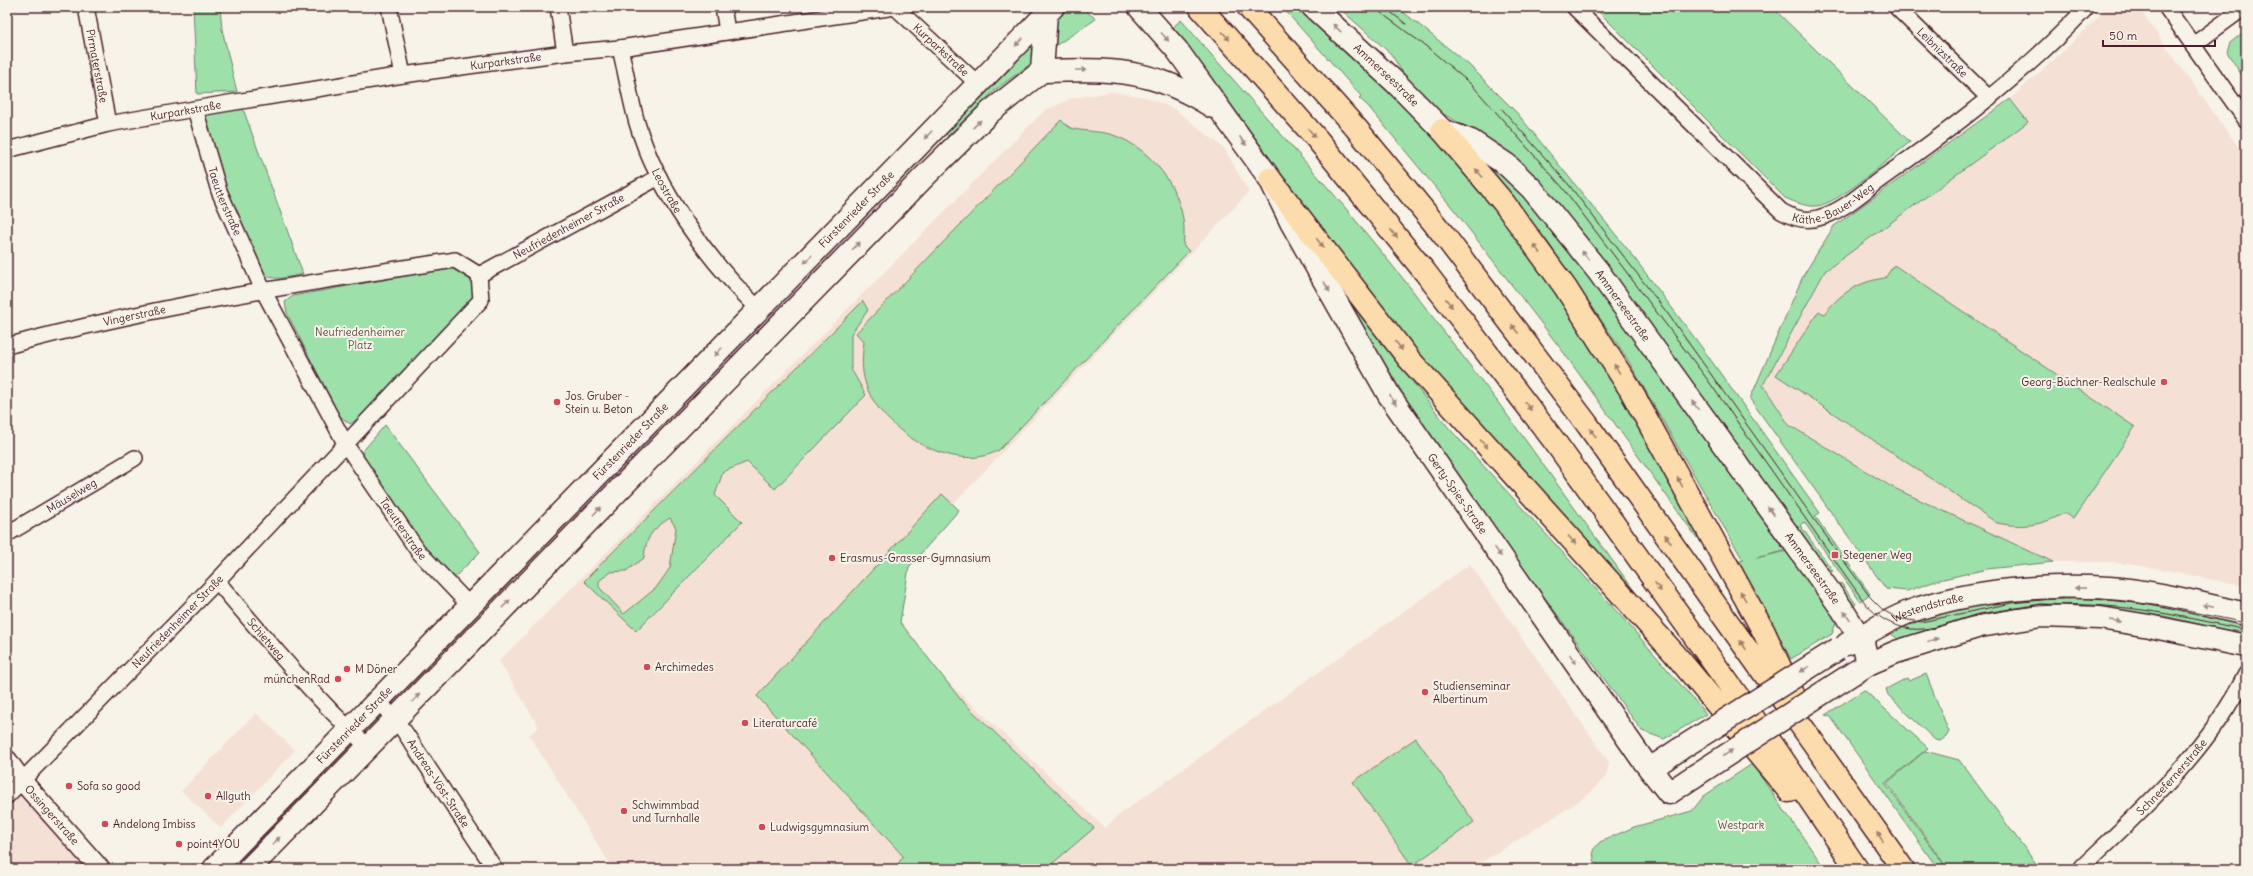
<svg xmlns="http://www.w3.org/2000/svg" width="2253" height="876" font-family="Delius,sans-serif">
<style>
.built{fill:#f5e0d5}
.green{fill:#9ee0aa;stroke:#74806a;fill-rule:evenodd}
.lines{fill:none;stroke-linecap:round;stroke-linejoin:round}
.minor-casing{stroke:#4a1f2b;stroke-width:18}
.tertiary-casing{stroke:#4a1f2b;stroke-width:22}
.secondary-casing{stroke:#4a1f2b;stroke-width:25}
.motorway-casing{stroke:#4a1f2b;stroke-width:25}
.minor{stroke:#f7f3e8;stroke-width:15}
.tertiary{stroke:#f7f3e8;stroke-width:19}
.secondary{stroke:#f7f3e8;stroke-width:22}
.motorway{stroke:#fcdcac;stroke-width:22}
.tram{stroke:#4a1f2b;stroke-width:1}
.secondary-bridge-casing{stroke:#4a1f2b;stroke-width:25;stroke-linecap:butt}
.secondary-bridge{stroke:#f7f3e8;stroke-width:22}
.oneway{fill:#a0898a}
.oneway2{fill:#a37e6c}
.poi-dot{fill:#d1495b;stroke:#f7f3e8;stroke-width:1.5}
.labels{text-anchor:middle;stroke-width:4;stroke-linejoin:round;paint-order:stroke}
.street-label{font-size:11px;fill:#4a1f2b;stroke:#f7f3e8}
.park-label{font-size:11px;fill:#5f4f4b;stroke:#f7f3e8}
.poi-label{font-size:11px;fill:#4a1f2b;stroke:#f7f3e8;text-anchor:start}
</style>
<rect width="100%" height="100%" fill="#f7f3e8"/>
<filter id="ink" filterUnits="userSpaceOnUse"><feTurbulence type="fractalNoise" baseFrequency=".025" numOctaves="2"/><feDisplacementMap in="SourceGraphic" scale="8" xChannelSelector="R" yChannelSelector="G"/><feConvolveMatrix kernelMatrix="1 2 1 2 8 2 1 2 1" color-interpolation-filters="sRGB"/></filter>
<g filter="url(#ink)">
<path class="built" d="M2108 7H2138L2246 158V587L2167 570 2113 562H2053L1892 487 1789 425 1763 385 1825 271 2028 122 2010 99 2066 49Z
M1112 92 1146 97 1175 109 1224 148 1249 192 904 556 892 630 1105 828 1120 814 1470 564 1609 762 1606 776 1590 793 1570 807 1471 869H613L529 735 539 727 499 661 1044 111 1073 98Z
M256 713 295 750 221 828 181 791Z
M19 788 91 869H7V801Z"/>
<path class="green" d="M193 7H220L222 29 237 92 197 94Z
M1066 7H1081L1096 19 1049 50 995 90 949 137 944 132Z
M1282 7H1302L1375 73 1449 150 1534 256 1603 363 1699 535 1697 538 1564 353 1455 211 1368 106 1359 98 1361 96Z
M1338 7H1397L1469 65 1517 113 1629 251 1700 345 1820 513 1815 516 1870 594 1860 601 1804 522 1800 525 1833 571 1829 573 1838 585 1841 583 1856 604 1852 607 1719 418 1533 176 1518 160 1501 146 1438 111 1408 81 1391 54Z
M1594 7H1772L1910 142C1891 157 1840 203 1817 206 1806 207 1795 202 1785 198Z
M1181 20 1343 205 1409 286 1497 401 1646 607 1433 374 1355 276 1222 92 1173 27Z
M2246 30V82L2227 52 2230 43Z
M2010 99 2028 122 1825 271 1763 385 1789 425 1892 487 2053 562 1987 569 1939 580 1907 591 1886 589 1750 399 1803 276 1834 226Z
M242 106 303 274C287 277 272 283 260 271L224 190 204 119 206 113Z
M1061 120C1064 123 1067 126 1071 128 1077 131 1102 131 1113 135 1156 149 1191 201 1183 245L1189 251 999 450C954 476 881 430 866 385 861 370 862 357 864 342L856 333Z
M1479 156 1525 191 1590 273 1788 550 1756 558 1792 550 1837 619 1832 634 1791 659 1736 562 1743 560 1625 355 1547 241Z
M1894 265 2135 427 2073 519 2064 513C2042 526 2022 528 1997 523L1776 375 1819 311 1824 314C1841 293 1857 282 1885 278Z
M454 267 472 281 474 298 359 418 350 424 339 415 287 313 285 302 293 296Z
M1344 295 1448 427 1629 625 1706 714 1664 739 1642 731 1431 441Z
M863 301 868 310 851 334V369L866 395 775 489 747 462 723 472 715 495 742 522 636 631 584 581ZM670 518 676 528 670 568 656 588 624 614 599 587V581L610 572 626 571 644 558C646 537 652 529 670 518Z
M385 425 480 552 454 578 449 579 422 548 363 461 362 452Z
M942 494 959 510 909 567 900 622 961 700 1094 828 1046 869H895L903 856 757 696Z
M2108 594 2246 619V635L2164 616 2124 611 1903 643 1890 633 1942 611 1980 602Z
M1926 674 1949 732 1946 737 1940 741 1935 740 1888 695 1886 689 1907 678 1909 681Z
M1864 690 1928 748 1885 783 1947 869H1938L1830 716 1825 715Z
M1416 738 1474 822 1412 866 1353 782Z
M1925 751 1959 760 2040 869H1948L1887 783Z
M1752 764 1825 869H1601L1594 860 1593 850 1600 842 1634 827 1692 811 1704 796Z"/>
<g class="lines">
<g class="minor-casing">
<g id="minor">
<path id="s1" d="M86 7 108 124"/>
<path d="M389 7 403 75"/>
<path d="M558 7 565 53"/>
<path d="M723 7 727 31"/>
<path id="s2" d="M895 7 978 84"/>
<path id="s3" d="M1574 7 1781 211C1793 218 1805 222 1818 218 1842 212 1863 192 1882 178 1955 127 2026 72 2087 7"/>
<path id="s4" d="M1896 7 1989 98"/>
<path d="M2166 7 2246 120"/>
<path d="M2193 45 2245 7"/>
<path id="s5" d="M620 48C626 73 630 98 637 123 657 190 708 261 759 309"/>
<path id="s6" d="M195 109 219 191 263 290 346 445 418 551 470 606"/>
<path id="s7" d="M7 150 108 124 223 104 403 75 565 53 620 48 895 7"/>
<path id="s8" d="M479 275 659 177"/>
<path id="s9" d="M7 346C154 306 305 283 455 260L479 275"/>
<path id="s10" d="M7 534 135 458"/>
<path id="s11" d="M217 581C265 638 313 696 368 747"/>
<path id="s12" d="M378 700 404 731 495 869"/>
<path id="s13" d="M7 796 217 581 481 300 479 275"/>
<path id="s14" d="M2082 867C2142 810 2209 750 2246 674"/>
</g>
</g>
<g class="tertiary-casing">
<g id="tertiary">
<path id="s15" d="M7 760 22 781 100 869"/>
</g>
</g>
<g class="secondary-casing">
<g id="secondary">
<path id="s16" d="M1139 7 1177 50 1270 179 1291 222 1389 395 1642 759 1669 793 1696 775"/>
<path id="s17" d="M1313 7 1396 83 1442 130 1471 141 1507 165 1532 189 1598 271 1842 609 1863 643 1868 664"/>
<path d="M1042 71C1112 69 1152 68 1213 107"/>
<path id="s18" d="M1847 644C1868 633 1891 618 1914 610 1973 590 2047 584 2109 588 2155 591 2201 604 2246 614"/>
<path d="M1856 672 1868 664 1896 652 1980 626 2041 616 2100 618 2149 626 2246 646"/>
<path d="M1650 769 1680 749"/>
<path id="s19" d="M214 869 1053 7"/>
<path d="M249 869 924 177 990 112 1042 71 1046 14"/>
</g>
</g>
<g class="motorway-casing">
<path id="motorway" d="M1200 7 1317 139 1425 272 1555 442 1774 747 1857 869
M1248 7 1356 128 1443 234 1587 424 1903 869
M1442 130 1504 203 1565 287 1630 389 1764 632 1794 698
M1270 179 1409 359 1674 653 1789 791"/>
</g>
<use href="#minor" class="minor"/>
<use href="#tertiary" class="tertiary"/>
<use href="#secondary" class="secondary"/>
<use href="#motorway" class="motorway"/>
<path class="tram" d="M1373 7 1427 47 1472 85 1563 188 1707 379 1865 603C1877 617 1891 626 1911 629 1929 631 1949 623 1967 618 1991 613 2015 608 2039 606 2110 600 2177 615 2246 630
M1384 7 1406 24
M1502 109 1569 185 1668 314 1836 550 1870 597 1883 610 1897 618 1921 622 2012 603 2061 598 2100 599 2163 606 2246 623"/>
<g class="secondary-bridge-casing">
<path id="secondary-bridge" d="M1680 749 1838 649
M1696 775 1855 672"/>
</g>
<use href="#secondary-bridge" class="secondary-bridge"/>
</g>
<defs><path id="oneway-solid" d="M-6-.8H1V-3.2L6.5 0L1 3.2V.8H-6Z"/></defs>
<g class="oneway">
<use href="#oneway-solid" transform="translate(1337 28) rotate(-137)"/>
<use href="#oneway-solid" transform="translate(1165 37) rotate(48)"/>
<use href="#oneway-solid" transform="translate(1019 42) rotate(134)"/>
<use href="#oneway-solid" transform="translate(1081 70)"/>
<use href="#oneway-solid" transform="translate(977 124) rotate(-44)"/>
<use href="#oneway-solid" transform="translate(928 135) rotate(134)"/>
<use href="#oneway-solid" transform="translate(1243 141) rotate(53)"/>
<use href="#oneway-solid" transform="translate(856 246) rotate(-46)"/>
<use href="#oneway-solid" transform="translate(1585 255) rotate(-129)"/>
<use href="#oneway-solid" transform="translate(808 259) rotate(134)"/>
<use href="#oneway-solid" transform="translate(1327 287) rotate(61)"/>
<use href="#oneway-solid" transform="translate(718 352) rotate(134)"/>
<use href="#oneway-solid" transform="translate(1393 400) rotate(56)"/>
<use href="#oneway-solid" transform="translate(1695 405) rotate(-126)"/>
<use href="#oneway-solid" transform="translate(597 511) rotate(-46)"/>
<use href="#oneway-solid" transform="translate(1771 511) rotate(-125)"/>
<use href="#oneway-solid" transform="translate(1498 552) rotate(55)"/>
<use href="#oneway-solid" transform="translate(2080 588) rotate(-179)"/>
<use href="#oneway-solid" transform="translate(506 604) rotate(-46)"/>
<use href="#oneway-solid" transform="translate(2208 606) rotate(-168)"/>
<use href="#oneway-solid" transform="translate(1847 616) rotate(-123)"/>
<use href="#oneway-solid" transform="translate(2116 621) rotate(9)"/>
<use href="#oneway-solid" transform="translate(1933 640) rotate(-17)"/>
<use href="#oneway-solid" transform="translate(1573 659) rotate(55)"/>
<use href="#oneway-solid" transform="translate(1805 669) rotate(148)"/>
<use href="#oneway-solid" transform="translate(416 698) rotate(-46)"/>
<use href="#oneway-solid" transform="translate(1728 753) rotate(-34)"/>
<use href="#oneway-solid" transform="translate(276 841) rotate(-46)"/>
</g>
<g class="oneway2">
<use href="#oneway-solid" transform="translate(1226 36) rotate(48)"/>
<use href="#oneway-solid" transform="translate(1312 133) rotate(48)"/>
<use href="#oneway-solid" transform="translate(1479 173) rotate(-131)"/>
<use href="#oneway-solid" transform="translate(1394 234) rotate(51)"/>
<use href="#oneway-solid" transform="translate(1320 243) rotate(52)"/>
<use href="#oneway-solid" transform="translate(1537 249) rotate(-126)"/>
<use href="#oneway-solid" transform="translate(1449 303) rotate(53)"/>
<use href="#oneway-solid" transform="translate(1515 329) rotate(-127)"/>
<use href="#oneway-solid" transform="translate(1399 346) rotate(52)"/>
<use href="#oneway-solid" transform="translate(1617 369) rotate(-122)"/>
<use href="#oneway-solid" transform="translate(1528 406) rotate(53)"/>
<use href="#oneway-solid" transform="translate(1593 433) rotate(-125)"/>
<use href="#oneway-solid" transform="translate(1484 444) rotate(48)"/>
<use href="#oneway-solid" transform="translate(1680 482) rotate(-118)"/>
<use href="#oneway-solid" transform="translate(1668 539) rotate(-125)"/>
<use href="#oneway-solid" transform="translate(1572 540) rotate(48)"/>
<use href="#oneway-solid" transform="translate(1658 587) rotate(55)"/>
<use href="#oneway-solid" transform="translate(1743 596) rotate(-120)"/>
<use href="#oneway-solid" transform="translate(1743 645) rotate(-125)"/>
<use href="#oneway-solid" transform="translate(1880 837) rotate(-125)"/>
</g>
</g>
<g class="poi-dot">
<circle cx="2164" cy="382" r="4"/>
<circle cx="557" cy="402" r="4"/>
<rect x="1831" y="551" width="8" height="8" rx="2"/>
<circle cx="832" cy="558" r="4"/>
<circle cx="647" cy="667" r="4"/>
<circle cx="347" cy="669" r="4"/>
<circle cx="338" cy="679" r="4"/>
<circle cx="1425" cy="692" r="4"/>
<circle cx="745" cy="723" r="4"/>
<circle cx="69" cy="786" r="4"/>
<circle cx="208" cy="796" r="4"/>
<circle cx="624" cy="811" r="4"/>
<circle cx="105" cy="824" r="4"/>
<circle cx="762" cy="827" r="4"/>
<circle cx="179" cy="844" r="4"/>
</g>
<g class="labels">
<g class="street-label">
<text dy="4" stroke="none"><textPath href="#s2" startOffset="63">Kurparkstraße</textPath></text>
<text dy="4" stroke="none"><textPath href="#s4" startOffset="65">Leibnizstraße</textPath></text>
<text dy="4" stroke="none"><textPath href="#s7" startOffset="507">Kurparkstraße</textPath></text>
<text dy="4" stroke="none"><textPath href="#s1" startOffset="60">Pirmaterstraße</textPath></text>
<text dy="4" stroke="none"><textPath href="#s17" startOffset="100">Ammerseestraße</textPath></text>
<text dy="4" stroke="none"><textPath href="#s7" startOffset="183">Kurparkstraße</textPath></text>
<text dy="4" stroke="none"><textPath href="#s5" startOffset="151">Leostraße</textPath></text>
<text dy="4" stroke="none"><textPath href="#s3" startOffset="348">Käthe-Bauer-Weg</textPath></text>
<text dy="4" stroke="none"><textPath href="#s6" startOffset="97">Taeutterstraße</textPath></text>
<text dy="4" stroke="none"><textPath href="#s19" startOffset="921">Fürstenrieder Straße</textPath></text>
<text dy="4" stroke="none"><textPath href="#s8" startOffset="102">Neufriedenheimer Straße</textPath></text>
<text dy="4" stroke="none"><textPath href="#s17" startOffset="435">Ammerseestraße</textPath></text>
<text dy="4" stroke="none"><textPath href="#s9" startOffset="131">Vingerstraße</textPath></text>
<text dy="4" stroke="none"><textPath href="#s19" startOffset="597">Fürstenrieder Straße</textPath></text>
<text dy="4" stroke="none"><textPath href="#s16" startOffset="583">Gerty-Spies-Straße</textPath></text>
<text dy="4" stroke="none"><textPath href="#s10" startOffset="75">Mäuselweg</textPath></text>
<text dy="4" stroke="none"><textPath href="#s6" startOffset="471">Taeutterstraße</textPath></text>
<text dy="4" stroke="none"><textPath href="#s17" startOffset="759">Ammerseestraße</textPath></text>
<text dy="4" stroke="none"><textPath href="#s18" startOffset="89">Westendstraße</textPath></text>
<text dy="4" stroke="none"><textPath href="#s13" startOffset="244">Neufriedenheimer Straße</textPath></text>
<text dy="4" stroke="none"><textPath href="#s11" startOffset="76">Schietweg</textPath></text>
<text dy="4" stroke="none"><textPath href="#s19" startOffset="201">Fürstenrieder Straße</textPath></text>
<text dy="4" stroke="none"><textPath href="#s14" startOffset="127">Schneefernerstraße</textPath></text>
<text dy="4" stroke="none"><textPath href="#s12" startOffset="103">Andreas-Vöst-Straße</textPath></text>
<text dy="4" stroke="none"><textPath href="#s15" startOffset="71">Ossingerstraße</textPath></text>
</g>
<g class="park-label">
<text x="360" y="336">Neufriedenheimer<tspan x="360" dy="13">Platz</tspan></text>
<text x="1741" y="829">Westpark</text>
</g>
<g class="poi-label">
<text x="2156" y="386" text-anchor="end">Georg-Büchner-Realschule</text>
<text x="565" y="400">Jos. Gruber -<tspan x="565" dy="13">Stein u. Beton</tspan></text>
<text x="1843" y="559">Stegener Weg</text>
<text x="840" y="562">Erasmus-Grasser-Gymnasium</text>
<text x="655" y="671">Archimedes</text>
<text x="355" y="673">M Döner</text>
<text x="330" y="683" text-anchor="end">münchenRad</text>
<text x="1433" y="690">Studienseminar<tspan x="1433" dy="13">Albertinum</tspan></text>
<text x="753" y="727">Literaturcafé</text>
<text x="77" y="790">Sofa so good</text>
<text x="216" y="800">Allguth</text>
<text x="632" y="809">Schwimmbad<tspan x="632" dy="13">und Turnhalle</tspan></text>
<text x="113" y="828">Andelong Imbiss</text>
<text x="770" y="831">Ludwigsgymnasium</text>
<text x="187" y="848">point4YOU</text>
</g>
</g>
<rect width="2253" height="876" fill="none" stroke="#f7f3e8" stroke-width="24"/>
<rect x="12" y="12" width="2229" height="852" fill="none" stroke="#4a1f2b" stroke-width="1.5" filter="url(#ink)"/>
<path d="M2103 40v6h112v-6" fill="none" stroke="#4a1f2b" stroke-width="2"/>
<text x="2109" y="40" font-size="12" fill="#4a1f2b" stroke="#f7f3e8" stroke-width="3" paint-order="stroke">50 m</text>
</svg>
